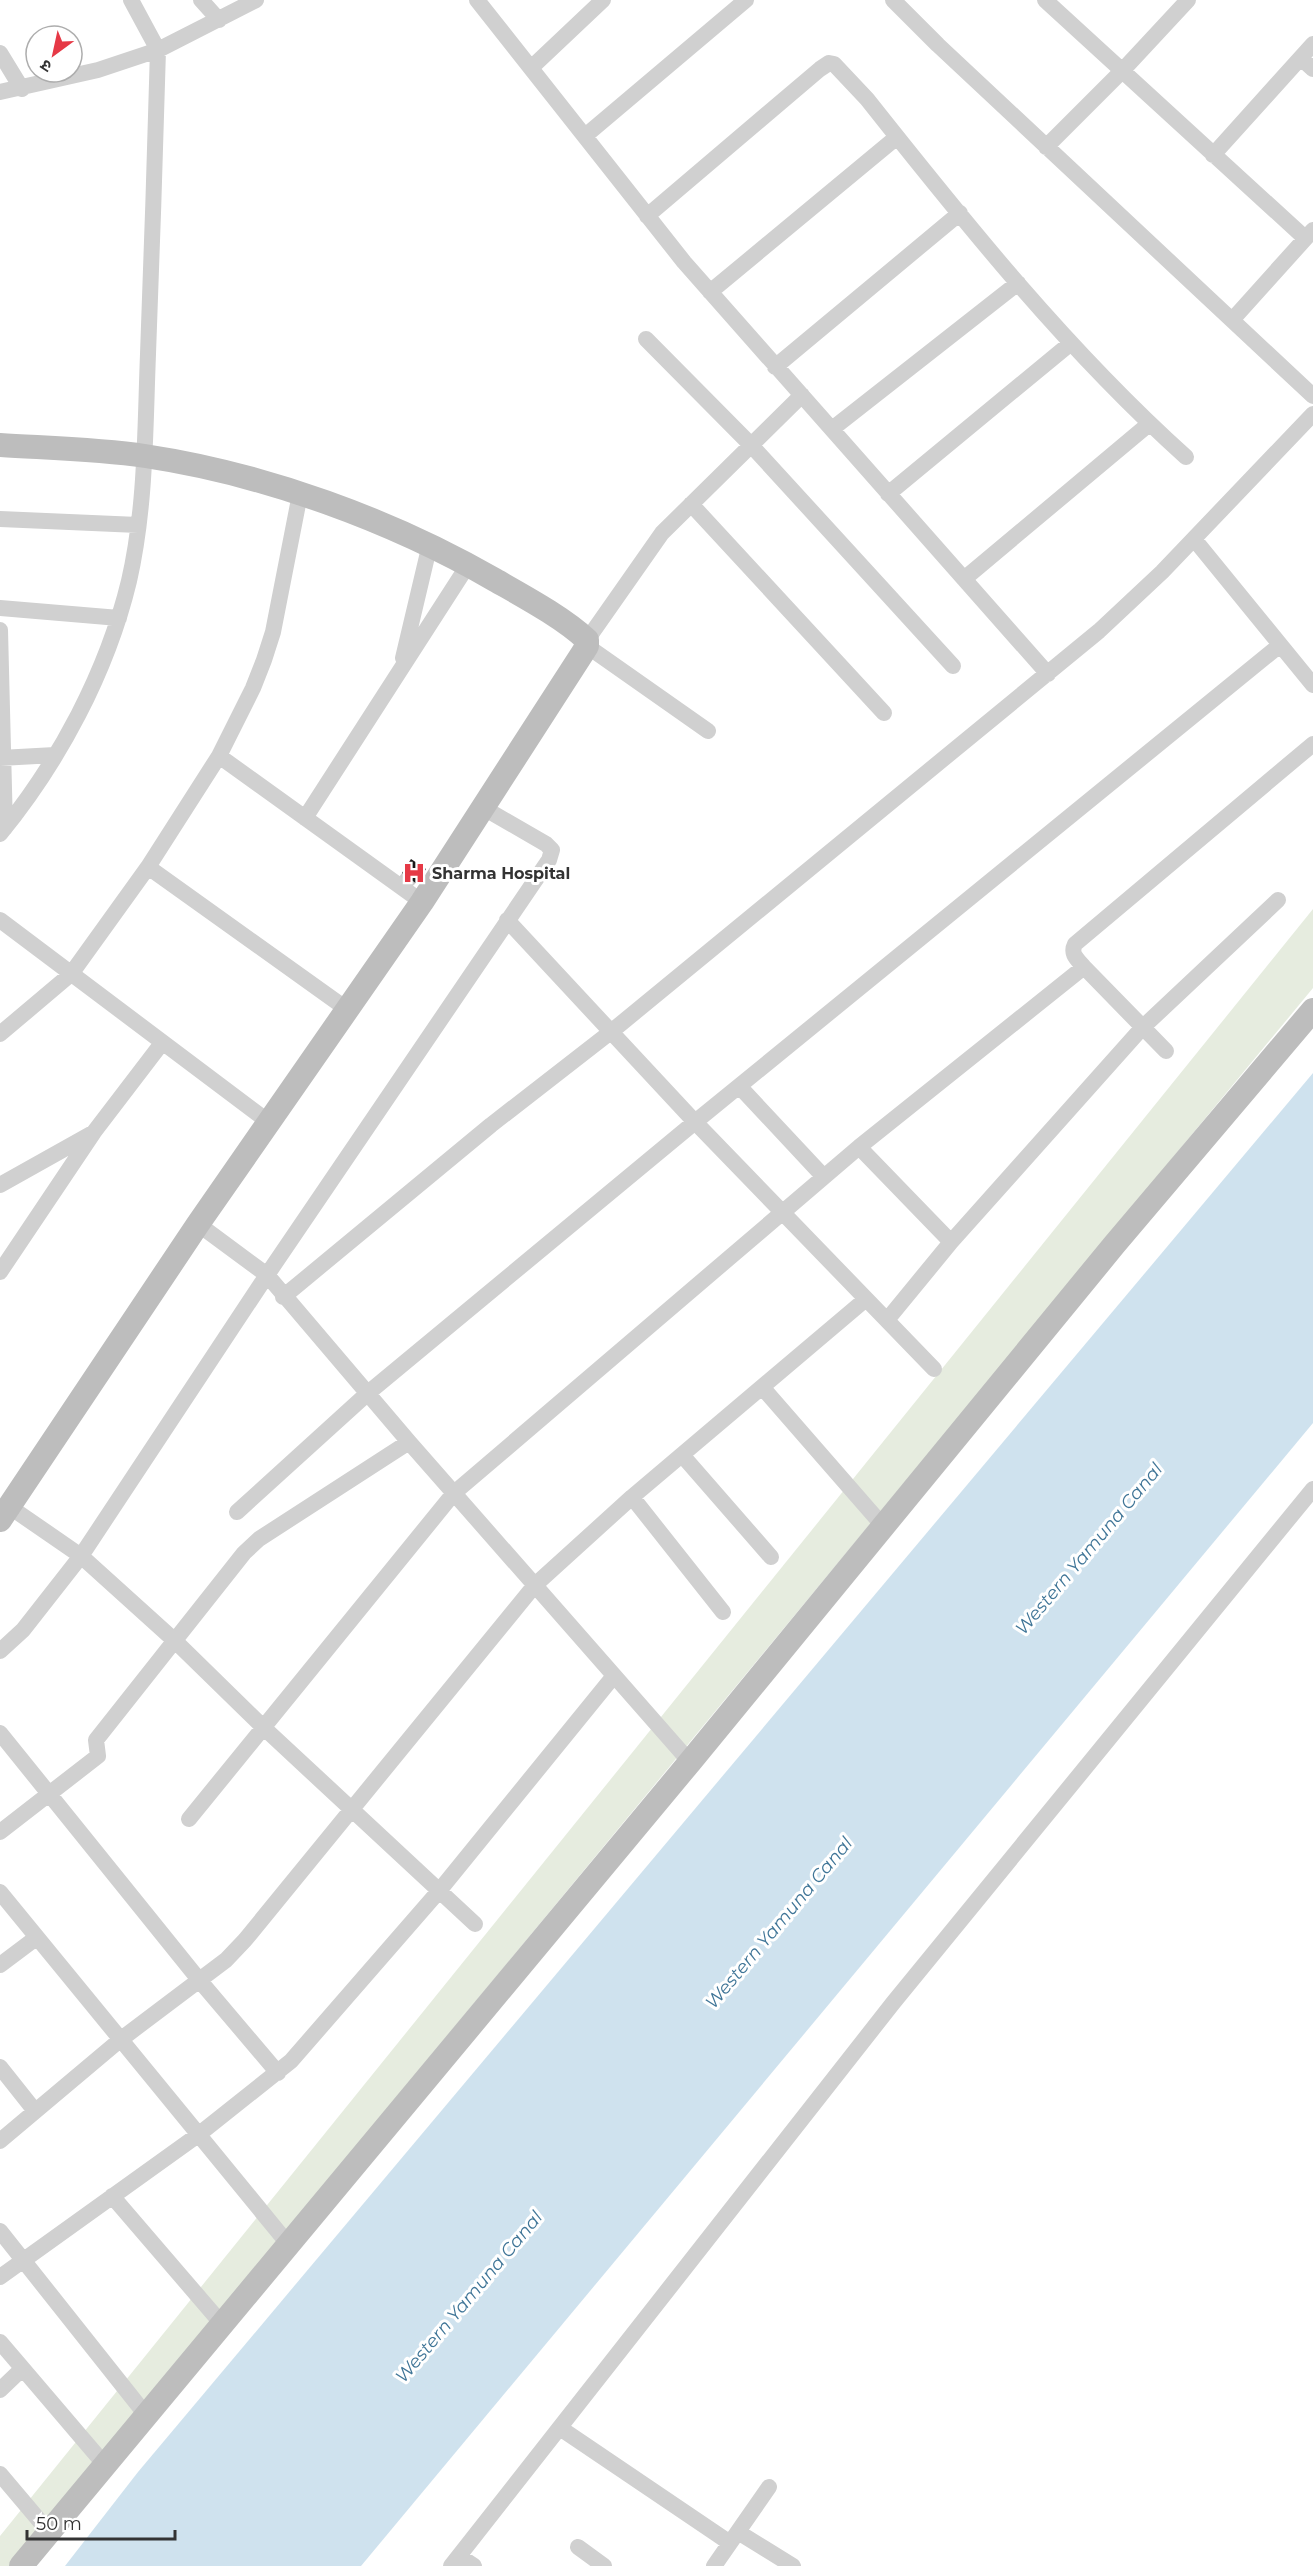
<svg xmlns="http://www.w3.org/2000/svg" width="1313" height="2566" font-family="Montserrat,'Noto Sans Devanagari',sans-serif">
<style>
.green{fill:#e6ecdf}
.water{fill:#cfe2ee}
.shadow{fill:#0003}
.building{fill:#1a1a1a}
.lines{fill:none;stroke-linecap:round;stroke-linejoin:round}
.street{stroke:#d0d0d0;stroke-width:16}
.secondary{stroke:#bdbdbd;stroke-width:24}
.labels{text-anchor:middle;stroke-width:6;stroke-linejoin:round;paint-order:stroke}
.poi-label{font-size:16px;font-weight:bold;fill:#333;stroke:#fff;text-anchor:start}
.water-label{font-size:18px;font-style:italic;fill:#3f7597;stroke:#fff}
</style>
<rect width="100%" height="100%" fill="#fff"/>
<path class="green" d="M1313 909V988L9 2566H0V2536Z"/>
<path class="water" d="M1313 1073V1423L361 2566H65L138 2472Z"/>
<path class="shadow" d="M412 861 416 883 407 891 394 883Z"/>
<path class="building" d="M411 859 426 869 417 884 402 873Z"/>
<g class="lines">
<path class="street" d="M201 0 219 20
M477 0 684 262 1048 674
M893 0 938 45 1313 396
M1045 0 1305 238
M0 53 22 89
M1301 58 1313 69
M531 68 603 0
M0 92 98 70 158 50 256 0
M585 136 746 0
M1046 147 1122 71 1188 0
M1213 155 1313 44
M647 216 820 69 829 63 834 64 867 99C966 224 1067 350 1186 457
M710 292 897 137
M1233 319 1313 230
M646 339 751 445 953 666
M775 367 960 213
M832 429 1018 283
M888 494 1071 343
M691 504 884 713
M0 519 138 525
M1194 539 1313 685
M964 579 1149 424
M0 608 119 618
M0 630 5 828
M587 640 662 533 802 395
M587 646 708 731
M403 658 430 544
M219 756 422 902
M0 758 55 755
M305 818 468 565
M0 834C59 762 107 672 129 581 146 507 145 429 148 354 152 253 155 151 158 50L131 0
M148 867 348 1010
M0 920 270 1123
M507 920 695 1122 934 1369
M0 1034 71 974 148 867 219 756 253 688 264 660 273 632 300 494
M1166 1051 1084 967C1077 959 1070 954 1075 944L1313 744
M739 1086 824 1177
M859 1147 951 1242
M0 1185 91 1134
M198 1224 267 1275 409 1442 690 1762
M0 1272 94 1132 162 1043
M283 1297 491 1125 612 1031 1099 631 1162 572 1313 414
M887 1320 951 1242 1142 1028 1278 900
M762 1387 884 1527
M682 1455 771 1557
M632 1497 723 1612
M10 1507 81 1556 174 1640 263 1727 475 1924
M237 1512 368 1393 695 1122 1280 645
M0 1651 23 1630 81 1556 267 1275 549 860 552 850 546 844 482 807
M0 1733 200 1981 278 2073
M189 1819 454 1493 859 1147 1084 967
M0 1832 98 1756 96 1740 244 1553 259 1539 409 1442
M0 1892 289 2245
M0 1965 36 1938
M0 2067 35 2111
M0 2141 120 2040 226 1960 245 1940 535 1585 632 1497 866 1299
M112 2196 222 2324
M0 2231 146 2415
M0 2277 198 2135 291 2061 439 1891 613 1677
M0 2342 105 2465
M0 2390 22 2369
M560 2428 730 2543
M0 2474 49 2532
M738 2532 793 2566
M578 2547 604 2566
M459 2556 474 2566
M451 2566 893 2003 1313 1489
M714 2566 769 2487"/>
<path class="secondary" d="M0 445C48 448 98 449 145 456 265 474 391 520 495 580 523 596 564 618 587 640V646L582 654 422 902 198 1224 0 1520
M21 2566 690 1762 1114 1245 1313 1010"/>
</g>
<defs>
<g id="hospital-bare" transform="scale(1.8)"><path d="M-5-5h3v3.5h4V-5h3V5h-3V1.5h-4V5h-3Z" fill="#e63946" stroke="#fff" stroke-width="2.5" paint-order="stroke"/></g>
</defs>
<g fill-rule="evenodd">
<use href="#hospital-bare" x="414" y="873"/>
</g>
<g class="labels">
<g class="poi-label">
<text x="432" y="879">Sharma Hospital</text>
</g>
<g class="water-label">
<text transform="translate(1089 1549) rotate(-50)" y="6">Western Yamuna Canal</text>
<text transform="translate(779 1923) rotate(-50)" y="6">Western Yamuna Canal</text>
<text transform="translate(469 2297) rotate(-50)" y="6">Western Yamuna Canal</text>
</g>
</g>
<g transform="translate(54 54) rotate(213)"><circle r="28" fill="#ffffff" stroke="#adadad" stroke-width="1.5"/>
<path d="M0-4.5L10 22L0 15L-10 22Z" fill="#e63946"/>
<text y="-9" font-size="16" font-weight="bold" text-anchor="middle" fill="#333333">उ</text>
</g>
<path d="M27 2530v9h148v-9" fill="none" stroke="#333333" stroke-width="3"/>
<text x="36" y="2530" font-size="18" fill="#333333" stroke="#ffffff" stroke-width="4.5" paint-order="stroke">50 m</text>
</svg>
